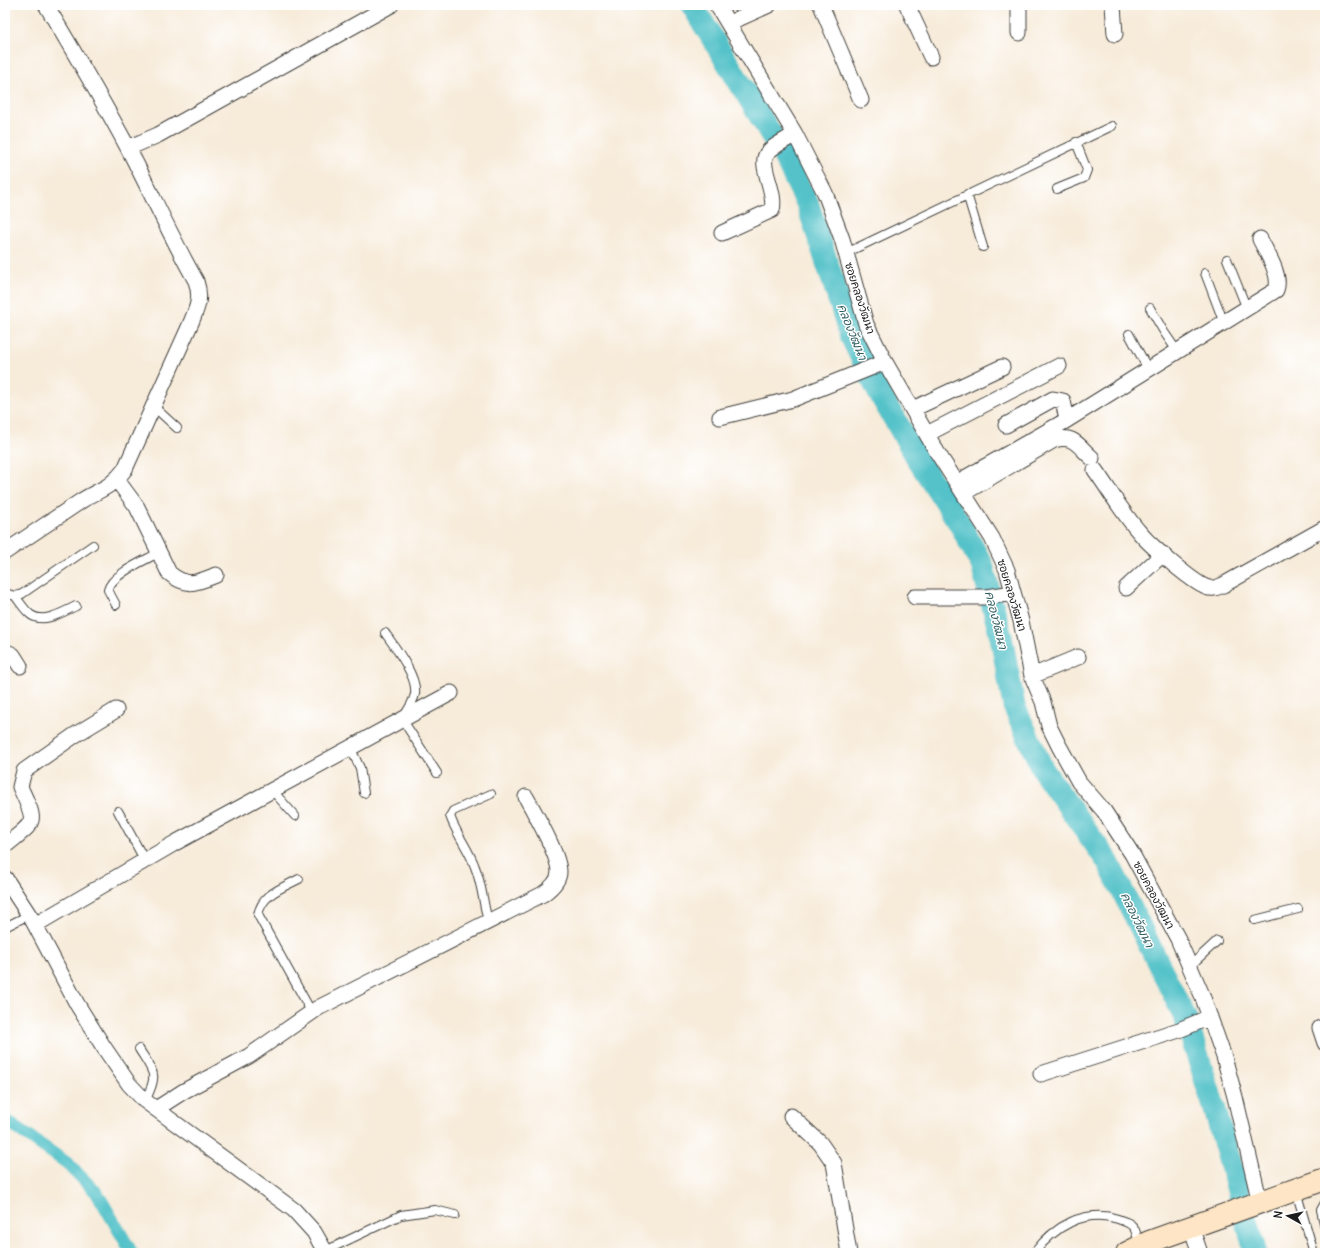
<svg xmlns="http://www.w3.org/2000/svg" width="1330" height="1258" font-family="Delius,'Playpen Sans Thai',sans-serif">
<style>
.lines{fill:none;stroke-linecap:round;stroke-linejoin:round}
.canal{stroke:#54c2c9;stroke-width:13}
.river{stroke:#54c2c9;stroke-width:23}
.service-casing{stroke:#3d3b38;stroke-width:10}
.minor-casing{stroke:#3d3b38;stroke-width:17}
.secondary-casing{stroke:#3d3b38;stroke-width:24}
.service{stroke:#fff;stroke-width:8}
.minor{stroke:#fff;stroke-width:15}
.secondary{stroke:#fde5c5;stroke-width:22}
.labels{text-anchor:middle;stroke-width:3;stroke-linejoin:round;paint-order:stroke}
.street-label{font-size:11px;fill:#1c1c1c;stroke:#fff}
.water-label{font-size:12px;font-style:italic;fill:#325e61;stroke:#fff}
</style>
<rect width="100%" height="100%" fill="#fff"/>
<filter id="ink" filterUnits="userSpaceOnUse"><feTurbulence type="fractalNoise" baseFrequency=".025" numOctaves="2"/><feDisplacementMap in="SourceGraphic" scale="8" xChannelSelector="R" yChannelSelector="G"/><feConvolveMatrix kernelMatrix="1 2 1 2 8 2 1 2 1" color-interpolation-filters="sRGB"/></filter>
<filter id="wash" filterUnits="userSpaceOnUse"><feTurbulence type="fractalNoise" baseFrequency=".012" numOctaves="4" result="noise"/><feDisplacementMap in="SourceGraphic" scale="16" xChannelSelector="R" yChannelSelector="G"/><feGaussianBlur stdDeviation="0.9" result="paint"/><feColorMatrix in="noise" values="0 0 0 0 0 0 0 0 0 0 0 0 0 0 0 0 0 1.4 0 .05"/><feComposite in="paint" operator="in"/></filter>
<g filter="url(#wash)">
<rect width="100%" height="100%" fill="#f7ebd9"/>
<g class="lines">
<path class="canal" d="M5 1120 67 1163 97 1193 132 1253"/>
<path class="river" d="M692 5 782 152 808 205 851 336 878 391 922 466 960 524 982 565 1001 637 1014 706 1043 770 1108 862 1185 1017 1215 1110 1256 1253"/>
</g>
</g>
<g filter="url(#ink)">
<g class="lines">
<g class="service-casing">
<path id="service" d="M1057 189 1084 178 1087 170 1076 142
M967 194 983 247
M846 253 1112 126
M1227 259 1247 309
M1205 273 1224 323
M1150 308 1164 332 1177 351
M1129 334 1148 369
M153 406 177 428
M5 593 15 596 22 594 93 545
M15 596C20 602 25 611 31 615 44 624 63 612 76 606
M116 605 108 590C112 574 144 561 158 553
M385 633C395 647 418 677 415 694 413 704 407 711 402 719L437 773
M350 747 360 768 364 793
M272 790 295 816
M118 811 145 861
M299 879C282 888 262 894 258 915L312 1013
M1255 920 1298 909
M488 921C483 903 482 884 475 867 469 849 456 834 450 816L453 811 491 794
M5 927 29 915
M1190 966 1217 941
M139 1049C154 1073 159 1074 145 1101
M1296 1191 1314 1253
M1325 1203 1321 1210 1325 1228
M316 1253 325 1251 401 1215 435 1210 455 1215
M1034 1253C1054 1227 1084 1208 1118 1219 1124 1221 1131 1223 1134 1228 1137 1233 1138 1241 1139 1246"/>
</g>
<g class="minor-casing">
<path id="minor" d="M717 5 795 134 825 193 842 239 866 324 885 362 937 452 992 538 1007 570 1021 621 1032 676 1043 702 1049 726 1059 746 1079 782 1104 811 1132 854 1178 939 1202 995 1224 1057 1235 1097 1260 1203
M821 5 861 100
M907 5 931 57
M1113 5 1115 34
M729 23 769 5
M1019 33V5
M128 148 158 135 391 5
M722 233 772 210C777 190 757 165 768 152 774 145 787 140 795 134
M913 409 1002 367
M720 417 793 399 885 362
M1006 425 1053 399 1063 401 1067 420
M927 434 1059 366
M1095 470C1110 491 1123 514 1140 533 1149 544 1196 586 1209 588 1214 589 1219 587 1223 585L1325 528
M117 480 137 507 169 573C187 588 196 583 216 575
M958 482 1067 420 1276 290C1282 275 1266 252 1260 239
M964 493 1054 440C1074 434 1078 446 1092 458
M5 552C30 535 56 518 81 501 100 489 111 488 125 469L190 325C197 308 202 299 196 281 171 237 151 192 128 148 102 99 74 52 46 5
M1126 588 1163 554
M915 597H987L1013 593
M5 651 13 655 20 666
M1032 676 1078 657
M5 846C36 820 38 825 20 787L24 771 75 735 116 710
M5 878 33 921 77 1004 103 1046 129 1084 145 1101 294 1210 314 1232 326 1253
M35 925 175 843 451 693
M1320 1028 1325 1043
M1041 1074 1179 1030 1210 1017
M156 1109 184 1091 249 1056 318 1008 543 894C550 889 559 881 559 872 559 854 535 814 526 797
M791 1116 820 1143 834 1163 849 1253
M1191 1227 1200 1253"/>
</g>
<g class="secondary-casing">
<path id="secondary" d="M1127 1253 1149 1242 1325 1179"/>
</g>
<use href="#service" class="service"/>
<use href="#minor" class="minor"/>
<use href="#secondary" class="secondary"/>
</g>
</g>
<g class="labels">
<g class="street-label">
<text transform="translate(860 298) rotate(72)" y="4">ซอยคลองวัฒนา</text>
<text transform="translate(1012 595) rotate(73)" y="4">ซอยคลองวัฒนา</text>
<text transform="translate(1154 895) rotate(62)" y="4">ซอยคลองวัฒนา</text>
</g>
<g class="water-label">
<text transform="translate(852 332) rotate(68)" y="4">คลองวัฒนา</text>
<text transform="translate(996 620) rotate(76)" y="4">คลองวัฒนา</text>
<text transform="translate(1137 920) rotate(64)" y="4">คลองวัฒนา</text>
</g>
</g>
<rect width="1330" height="1258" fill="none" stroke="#fff" stroke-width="20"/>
<g transform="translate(1288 1216) rotate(278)" stroke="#ffffff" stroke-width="3" paint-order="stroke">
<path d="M0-3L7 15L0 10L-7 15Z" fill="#1c1c1c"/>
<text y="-6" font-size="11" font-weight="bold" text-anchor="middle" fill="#1c1c1c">N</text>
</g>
</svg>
